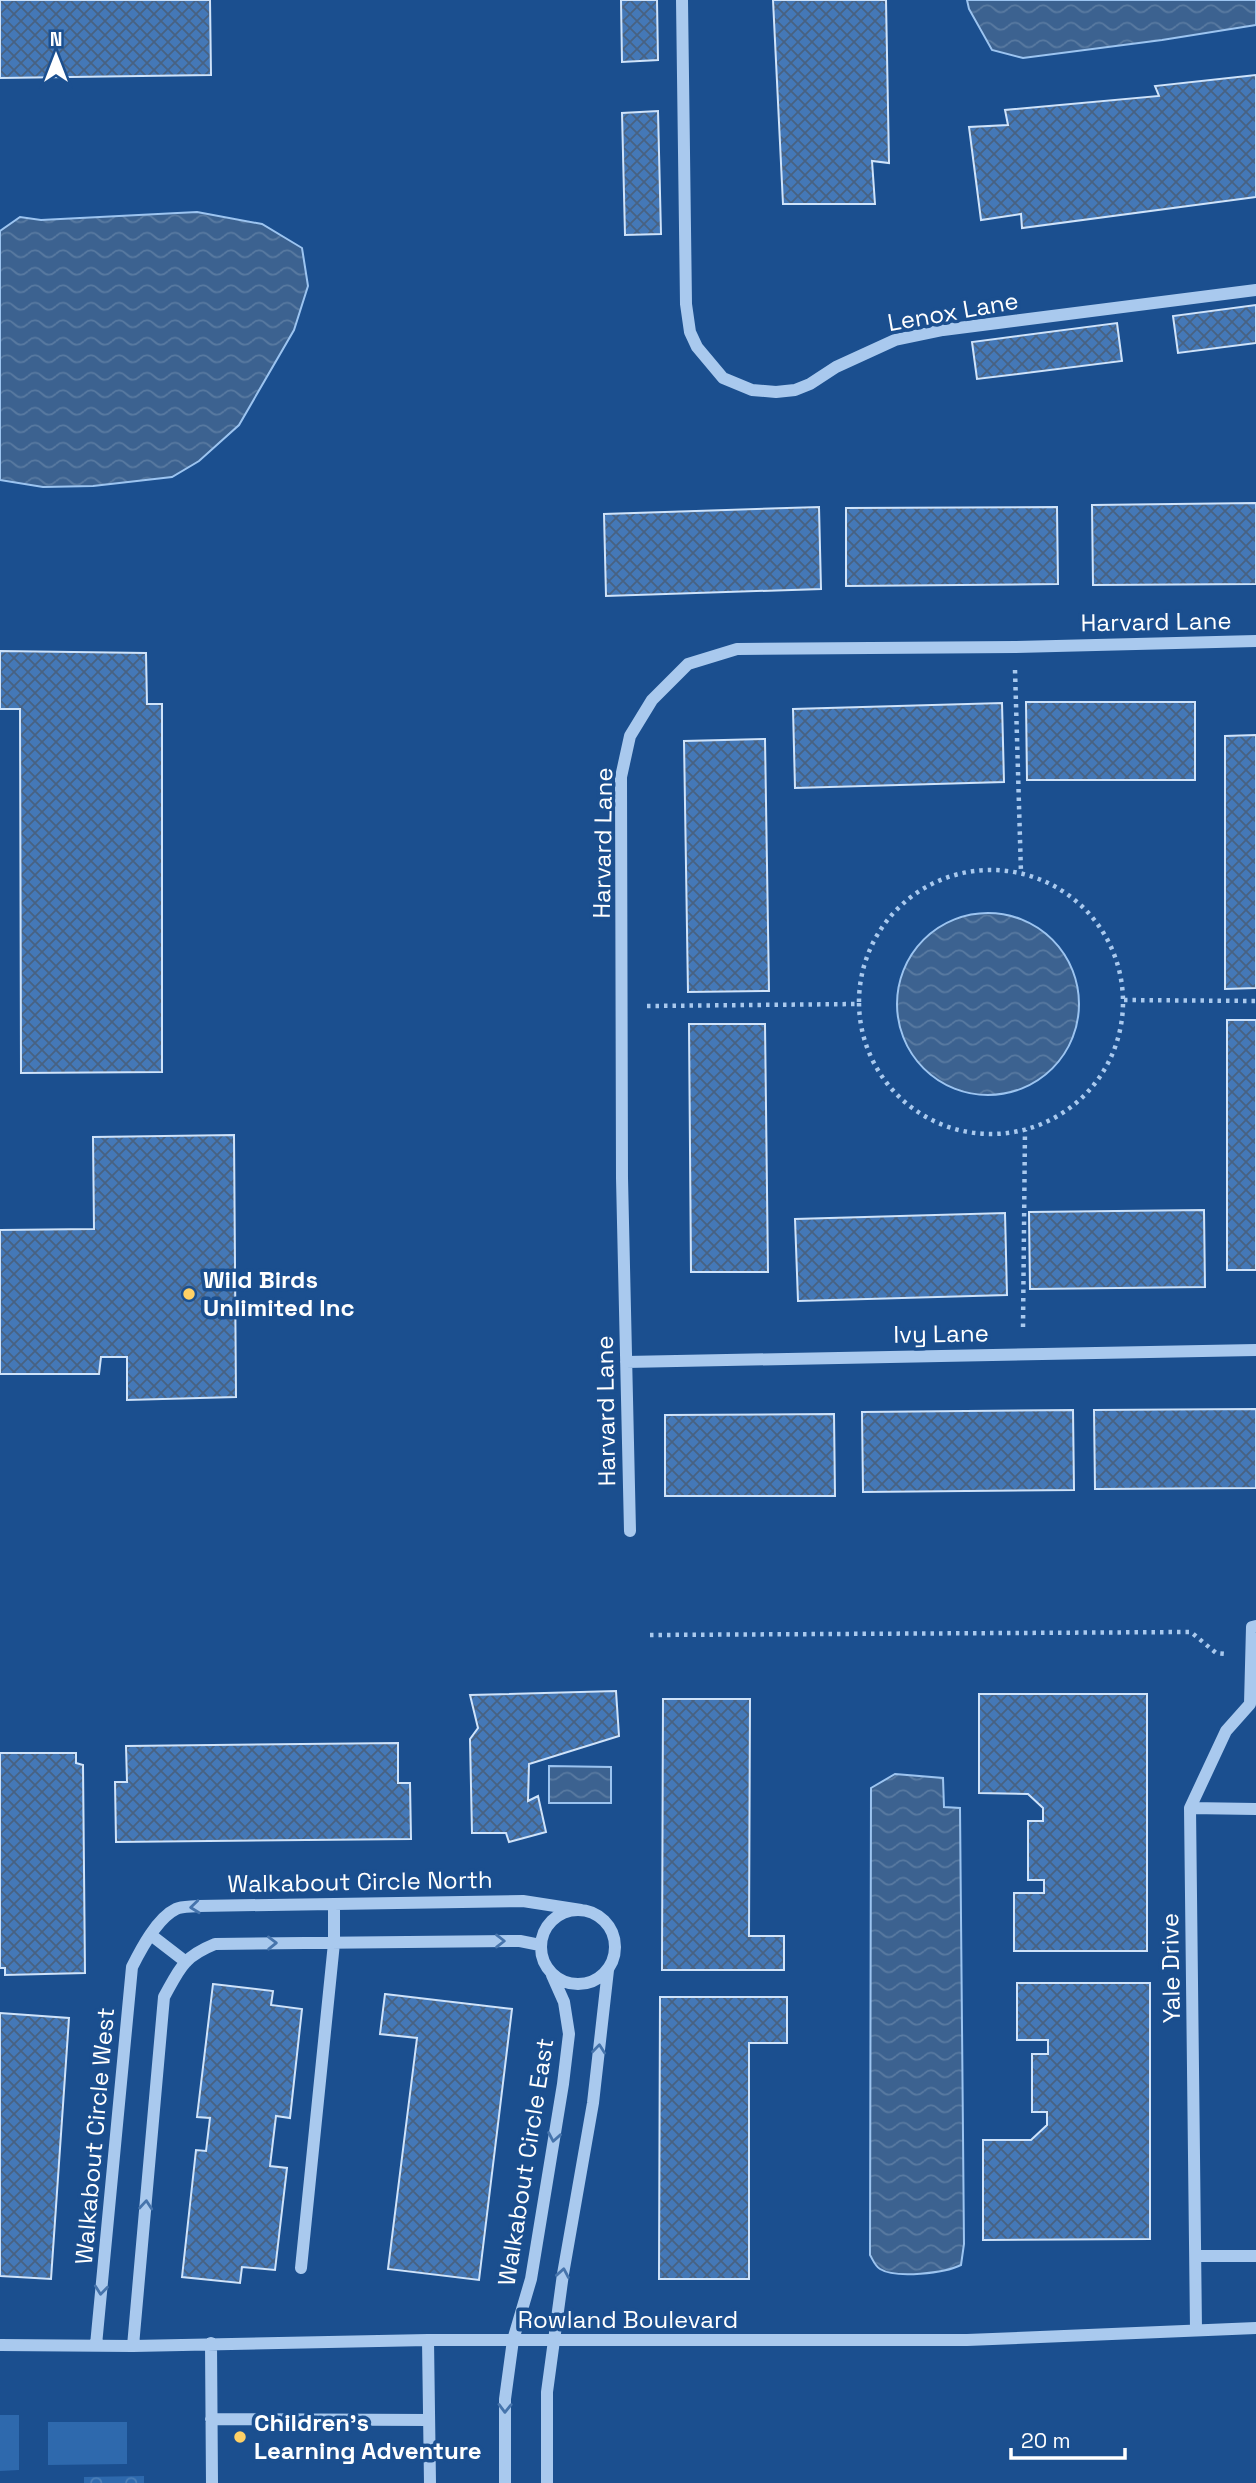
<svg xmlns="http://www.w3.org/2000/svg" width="1256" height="2483" font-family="'Space Grotesk',sans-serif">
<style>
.park{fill:url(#park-crowns)}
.garden{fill:#2e69ad}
.water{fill:url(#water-waves);stroke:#9cc4f0;stroke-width:2}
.building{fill:url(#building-cross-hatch);stroke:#cfe3fa;stroke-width:2}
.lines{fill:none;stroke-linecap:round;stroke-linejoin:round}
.path{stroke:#a9c9ee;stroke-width:4.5;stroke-dasharray:3.5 5;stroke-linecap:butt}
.minor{stroke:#a9c9ee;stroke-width:12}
.oneway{stroke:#4674ac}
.poi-dot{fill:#ffd166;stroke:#1b4f8f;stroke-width:2.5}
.labels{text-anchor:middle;stroke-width:7;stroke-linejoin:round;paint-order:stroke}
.street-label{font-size:24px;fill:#fff;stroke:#1b4f8f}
.poi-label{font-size:24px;font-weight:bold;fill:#fff;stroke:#1b4f8f;text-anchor:start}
</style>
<defs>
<pattern id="park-crowns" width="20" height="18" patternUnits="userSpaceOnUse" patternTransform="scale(1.75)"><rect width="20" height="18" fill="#2e69ad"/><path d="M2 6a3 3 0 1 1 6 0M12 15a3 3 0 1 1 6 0" fill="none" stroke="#4d80b9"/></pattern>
<pattern id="water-waves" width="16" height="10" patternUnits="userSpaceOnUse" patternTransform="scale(1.75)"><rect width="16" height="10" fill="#3c6290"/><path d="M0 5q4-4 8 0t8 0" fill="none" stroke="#597aa1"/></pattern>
<pattern id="building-cross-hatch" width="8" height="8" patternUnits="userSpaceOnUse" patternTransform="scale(1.75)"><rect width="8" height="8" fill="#4478b7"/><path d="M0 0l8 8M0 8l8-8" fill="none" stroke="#486282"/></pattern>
</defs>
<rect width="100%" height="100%" fill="#1b4f8f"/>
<path class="park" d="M144 2476V2483H84V2477Z"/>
<path class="garden" d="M0 2415H19V2470L0 2471Z
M48 2422H127V2464L48 2465Z"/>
<path class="water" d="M967 0H1256V25L1162 40 1023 58 992 50 969 9Z
M197 212 262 224 302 248 308 286 294 330 239 425 199 461 172 477 93 486 43 487 0 480V231L20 217 41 220Z
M897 1004a91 91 0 1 1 182 0a91 91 0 1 1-182 0Z
M549 1766 611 1767V1803H549Z
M895 1774 943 1778 944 1807 960 1808 964 2244 961 2265C945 2273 896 2279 880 2269 875 2266 873 2260 870 2255L871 1788Z"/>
<path class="building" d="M0 0H210L211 75 0 78Z
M621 0H657L658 60 622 62Z
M773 0H886L889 163 872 161 875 204H783Z
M1256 75V197L1022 228 1021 214 981 220 969 127 1008 125 1005 110 1159 96 1155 86Z
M658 111 661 234 625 235 622 113Z
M1256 305V343L1178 353 1173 316Z
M1117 323 1122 361 977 379 972 342Z
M1256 503V584L1093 585 1092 505Z
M819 507 821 589 606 596 604 514Z
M1057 507 1058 584 846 586V508Z
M0 651 146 653 147 704H162V1072L21 1073 20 709H0Z
M1026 702H1195V780H1027Z
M1002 703 1004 782 795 788 793 709Z
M1256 735V988L1225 989V736Z
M765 739 769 991 688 992 684 741Z
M1227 1020H1256V1270H1227Z
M689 1024H765L768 1272H691Z
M234 1135 236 1397 127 1400V1357H101L99 1374H0V1230L94 1229 93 1137Z
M1204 1210 1205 1287 1030 1289 1029 1212Z
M1005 1213 1007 1295 798 1301 795 1219Z
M1256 1409V1488L1095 1489 1094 1410Z
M1073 1410 1074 1490 863 1492 862 1412Z
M834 1414 835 1496H665V1415Z
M616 1691 619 1736 529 1764 528 1801 538 1796 546 1832 509 1842 506 1833H472L470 1739 478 1728 470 1695Z
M979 1694H1147V1951H1014V1893H1044V1880H1028V1821H1043V1808L1028 1794 979 1793Z
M663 1699H750L749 1936H784V1970H662Z
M398 1743V1783H410L411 1839 116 1842 115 1782H127L126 1746Z
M0 1753H76V1763L83 1765 85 1973 5 1975V1968H0Z
M1017 1983H1150V2239L983 2240V2140H1031L1047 2125V2112H1032V2054H1048V2040H1017Z
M213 1984 273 1991 271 2005 302 2009 290 2118 276 2116 270 2166 287 2168 275 2270 242 2267 240 2283 182 2277 196 2150 206 2151 210 2118 197 2117Z
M385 1994 512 2009 479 2280 388 2269 417 2038 380 2034Z
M660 1997H787V2043H749V2279H659Z
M0 2013 69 2018 51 2279 0 2276Z"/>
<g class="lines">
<path class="path" d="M1015 670 1021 873
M859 1002a132 132 0 1 1 264 0a132 132 0 1 1-264 0Z
M1124 1000 1256 1001
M647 1006 858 1004
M1023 1327 1025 1130
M650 1635 1191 1632 1216 1653 1227 1654"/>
<path class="minor" d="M682 0 686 304 690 332 697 347 723 378 752 390 776 392 795 390 810 384 836 367 895 340 943 330 1256 290
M626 1362 1256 1350
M630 1531 622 1178 621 777 630 736 652 700 688 664 737 649 1016 647 1256 641
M1190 1808 1256 1809
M541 1947a37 37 0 1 1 74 0a37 37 0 1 1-74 0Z
M151 1935 186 1962
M1196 2256H1256
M301 2268 334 1943V1904
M1196 2330 1190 1808 1226 1731 1250 1704 1252 1627 1256 1626
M428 2340 430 2483
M211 2343 212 2483
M0 2345 133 2346 428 2340H967L1256 2328
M96 2345 132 1967C141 1949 157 1918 176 1909 182 1906 192 1907 198 1906L523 1901 581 1910
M133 2346 164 1997C180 1968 183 1957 215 1944L520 1941 540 1945
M211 2419 429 2420
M505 2483V2399L513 2340 531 2279 563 2084 569 2034 564 2002 552 1975
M547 2483V2392L563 2274 593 2103 608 1970"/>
</g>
<defs><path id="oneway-chevron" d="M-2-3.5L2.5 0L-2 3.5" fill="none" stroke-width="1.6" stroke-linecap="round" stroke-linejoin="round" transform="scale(1.75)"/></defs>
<g class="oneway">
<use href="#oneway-chevron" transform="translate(195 1907) rotate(174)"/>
<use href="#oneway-chevron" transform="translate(500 1941)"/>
<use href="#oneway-chevron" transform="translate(272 1943) rotate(-1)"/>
<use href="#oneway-chevron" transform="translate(599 2049) rotate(-84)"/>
<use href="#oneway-chevron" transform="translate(554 2137) rotate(100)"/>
<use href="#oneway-chevron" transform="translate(146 2205) rotate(-85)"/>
<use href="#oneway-chevron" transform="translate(563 2273) rotate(-80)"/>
<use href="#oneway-chevron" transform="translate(101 2290) rotate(96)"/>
<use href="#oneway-chevron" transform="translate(505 2408) rotate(91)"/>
</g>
<g class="poi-dot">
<circle cx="189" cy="1294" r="7"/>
<circle cx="240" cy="2437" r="7"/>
</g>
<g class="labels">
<g class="street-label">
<text transform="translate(953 312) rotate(-10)" y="8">Lenox Lane</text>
<text transform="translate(1156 622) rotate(-1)" y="8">Harvard Lane</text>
<text transform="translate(603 843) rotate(-89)" y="8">Harvard Lane</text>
<text transform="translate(941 1334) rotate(-1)" y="8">Ivy Lane</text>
<text transform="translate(606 1411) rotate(-91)" y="8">Harvard Lane</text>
<text transform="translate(360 1882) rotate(-1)" y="8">Walkabout Circle North</text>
<text transform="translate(1171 1968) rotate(-91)" y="8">Yale Drive</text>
<text transform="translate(95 2136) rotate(-85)" y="8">Walkabout Circle West</text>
<text transform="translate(526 2162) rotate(-81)" y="8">Walkabout Circle East</text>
<text x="628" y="2328">Rowland Boulevard</text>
</g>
<g class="poi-label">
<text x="203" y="1288">Wild Birds<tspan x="203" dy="28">Unlimited Inc</tspan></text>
<text x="254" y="2431">Children's<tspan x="254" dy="28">Learning Adventure</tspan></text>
</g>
</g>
<g transform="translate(56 56)" stroke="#1b4f8f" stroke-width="5" paint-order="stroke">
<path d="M0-5L12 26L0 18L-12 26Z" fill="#ffffff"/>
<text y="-10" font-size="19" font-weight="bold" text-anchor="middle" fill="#ffffff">N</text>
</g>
<path d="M1011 2448v10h114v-10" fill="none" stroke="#ffffff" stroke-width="3.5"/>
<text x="1021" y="2448" font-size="21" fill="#ffffff" stroke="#1b4f8f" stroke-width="5" paint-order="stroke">20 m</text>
</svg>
